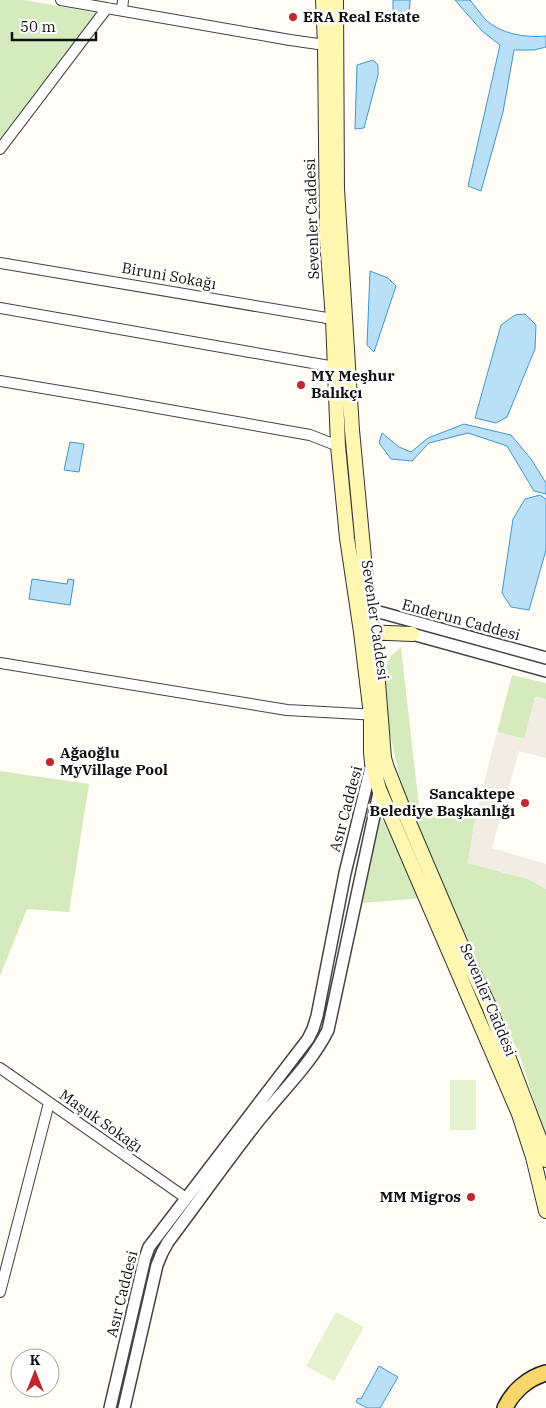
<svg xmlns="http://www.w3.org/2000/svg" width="546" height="1408" font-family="'IBM Plex Serif',serif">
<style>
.green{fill:#d5ebbd}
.pitch{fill:#e6f2cf}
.plaza{fill:#f1ede2}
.water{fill:#b9e0f7;stroke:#3f96cf}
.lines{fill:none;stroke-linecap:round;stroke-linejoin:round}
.minor-casing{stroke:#444;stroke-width:12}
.tertiary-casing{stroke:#444;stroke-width:14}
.secondary-casing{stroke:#333;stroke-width:16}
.primary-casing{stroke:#222;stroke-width:18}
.minor{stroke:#fff;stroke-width:10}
.tertiary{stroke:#fff;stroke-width:11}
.secondary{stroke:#fff6b0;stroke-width:14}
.primary{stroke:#f9d66b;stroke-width:15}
.poi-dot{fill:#c4262e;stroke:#fff;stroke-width:2}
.labels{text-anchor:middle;stroke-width:5;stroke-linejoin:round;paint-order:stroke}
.poi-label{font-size:15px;font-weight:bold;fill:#111;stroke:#fff;text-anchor:start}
.street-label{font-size:15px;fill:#111;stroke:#fff}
</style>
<rect width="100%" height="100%" fill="#fffdf5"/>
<path class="green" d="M0 0H24L97 13 0 139Z
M401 647 419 806 476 814 468 863 528 879 546 889V1139L520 1056 404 797 390 734 381 674 390 657Z
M512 675 546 683V699L535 697 525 739 497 732Z
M0 771 89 784 69 912 27 909 0 976Z
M380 816 424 898 362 903Z"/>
<path class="pitch" d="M450 1080H476V1130H450Z
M336 1312 364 1327 334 1381 306 1366Z"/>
<path class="plaza" d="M535 697 546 699V758L519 751 492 848 546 864V889L528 879 468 863 476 814 497 732 524 739Z"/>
<path class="water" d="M393 0H410L409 20H393Z
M455 0H470C475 6 480 13 485 19 500 34 526 38 546 36V47L534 50H514L503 112 481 191 468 186 500 45 482 31Z
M373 60 378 65V75L364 128 355 129 357 65Z
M370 271 388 278 396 286 374 352 367 345Z
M525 314 536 325 535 349 507 417 496 423 475 418 501 325 515 315Z
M464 424 511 435 531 459 546 483V494L534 491 507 446 468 433 429 443 412 461 391 459 379 443 382 433 399 447 411 452 428 438Z
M70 442 84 444 79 472 64 470Z
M540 495 546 499V550L529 610 511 607 502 593 513 519 525 499Z
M32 579 67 584 68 579 74 580 70 605 29 599Z
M379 1366 398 1377 380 1408H367L356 1402 358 1398 361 1399Z"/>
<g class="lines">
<g class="minor-casing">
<path id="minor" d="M61 0 290 40 325 45
M122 10 123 0
M0 149 107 8
M0 263 333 319
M0 308 335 367
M0 381 90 396 310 435 338 446
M0 663 287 710 378 715
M0 1068 186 1198
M0 1292 49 1103"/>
</g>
<g class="tertiary-casing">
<path id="tertiary" d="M370 607 379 612 546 658
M412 634 546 671
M110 1408 145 1258 149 1247 308 1039 313 1029 317 1016 345 873 372 763
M124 1408 157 1265 162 1253 168 1242C199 1201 228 1159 260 1119 283 1090 311 1064 328 1030L380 788"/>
</g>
<g class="secondary-casing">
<path id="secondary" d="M323 0 325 45 327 239 333 319 338 446 347 538 361 632 371 715V752L372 763 379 789 519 1114 533 1157 546 1211
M336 0 337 189 352 430 367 590 376 657 384 758 387 768 404 811 468 961 489 1006 543 1148 546 1160
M364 632 412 634"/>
</g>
<g class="primary-casing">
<path id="primary" d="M505 1408C513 1391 528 1378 546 1373"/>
</g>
<use href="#minor" class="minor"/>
<use href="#tertiary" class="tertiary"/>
<use href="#secondary" class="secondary"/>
<use href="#primary" class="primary"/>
</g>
<g class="poi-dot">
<circle cx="293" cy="17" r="5"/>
<circle cx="301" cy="385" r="5"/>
<circle cx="50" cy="762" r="5"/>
<circle cx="525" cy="803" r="5"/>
<circle cx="471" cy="1197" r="5"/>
</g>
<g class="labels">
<g class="poi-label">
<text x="303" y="22">ERA Real Estate</text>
<text x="311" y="381">MY Meşhur<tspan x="311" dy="17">Balıkçı</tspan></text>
<text x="60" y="758">Ağaoğlu<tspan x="60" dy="17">MyVillage Pool</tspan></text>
<text x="515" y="799" text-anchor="end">Sancaktepe<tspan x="515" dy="17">Belediye Başkanlığı</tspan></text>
<text x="461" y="1202" text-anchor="end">MM Migros</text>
</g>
<g class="street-label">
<text transform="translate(312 219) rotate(-92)" y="5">Sevenler Caddesi</text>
<text transform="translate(169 276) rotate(10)" y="5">Biruni Sokağı</text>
<text transform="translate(375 620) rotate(82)" y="5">Sevenler Caddesi</text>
<text transform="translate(461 620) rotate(15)" y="5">Enderun Caddesi</text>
<text transform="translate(346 809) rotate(-75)" y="5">Asır Caddesi</text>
<text transform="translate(488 1000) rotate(67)" y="5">Sevenler Caddesi</text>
<text transform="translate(101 1121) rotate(35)" y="5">Maşuk Sokağı</text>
<text transform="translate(122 1294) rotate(-76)" y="5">Asır Caddesi</text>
</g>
</g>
<g transform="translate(35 1373)"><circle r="24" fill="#ffffff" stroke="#a0a0a0"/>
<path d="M0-4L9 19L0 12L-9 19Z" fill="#c4262e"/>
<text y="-8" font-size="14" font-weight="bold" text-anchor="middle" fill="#111111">K</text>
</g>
<path d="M12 32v8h84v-8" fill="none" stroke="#111111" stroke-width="2.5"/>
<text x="20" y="32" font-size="15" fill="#111111" stroke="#ffffff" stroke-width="4" paint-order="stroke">50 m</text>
</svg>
